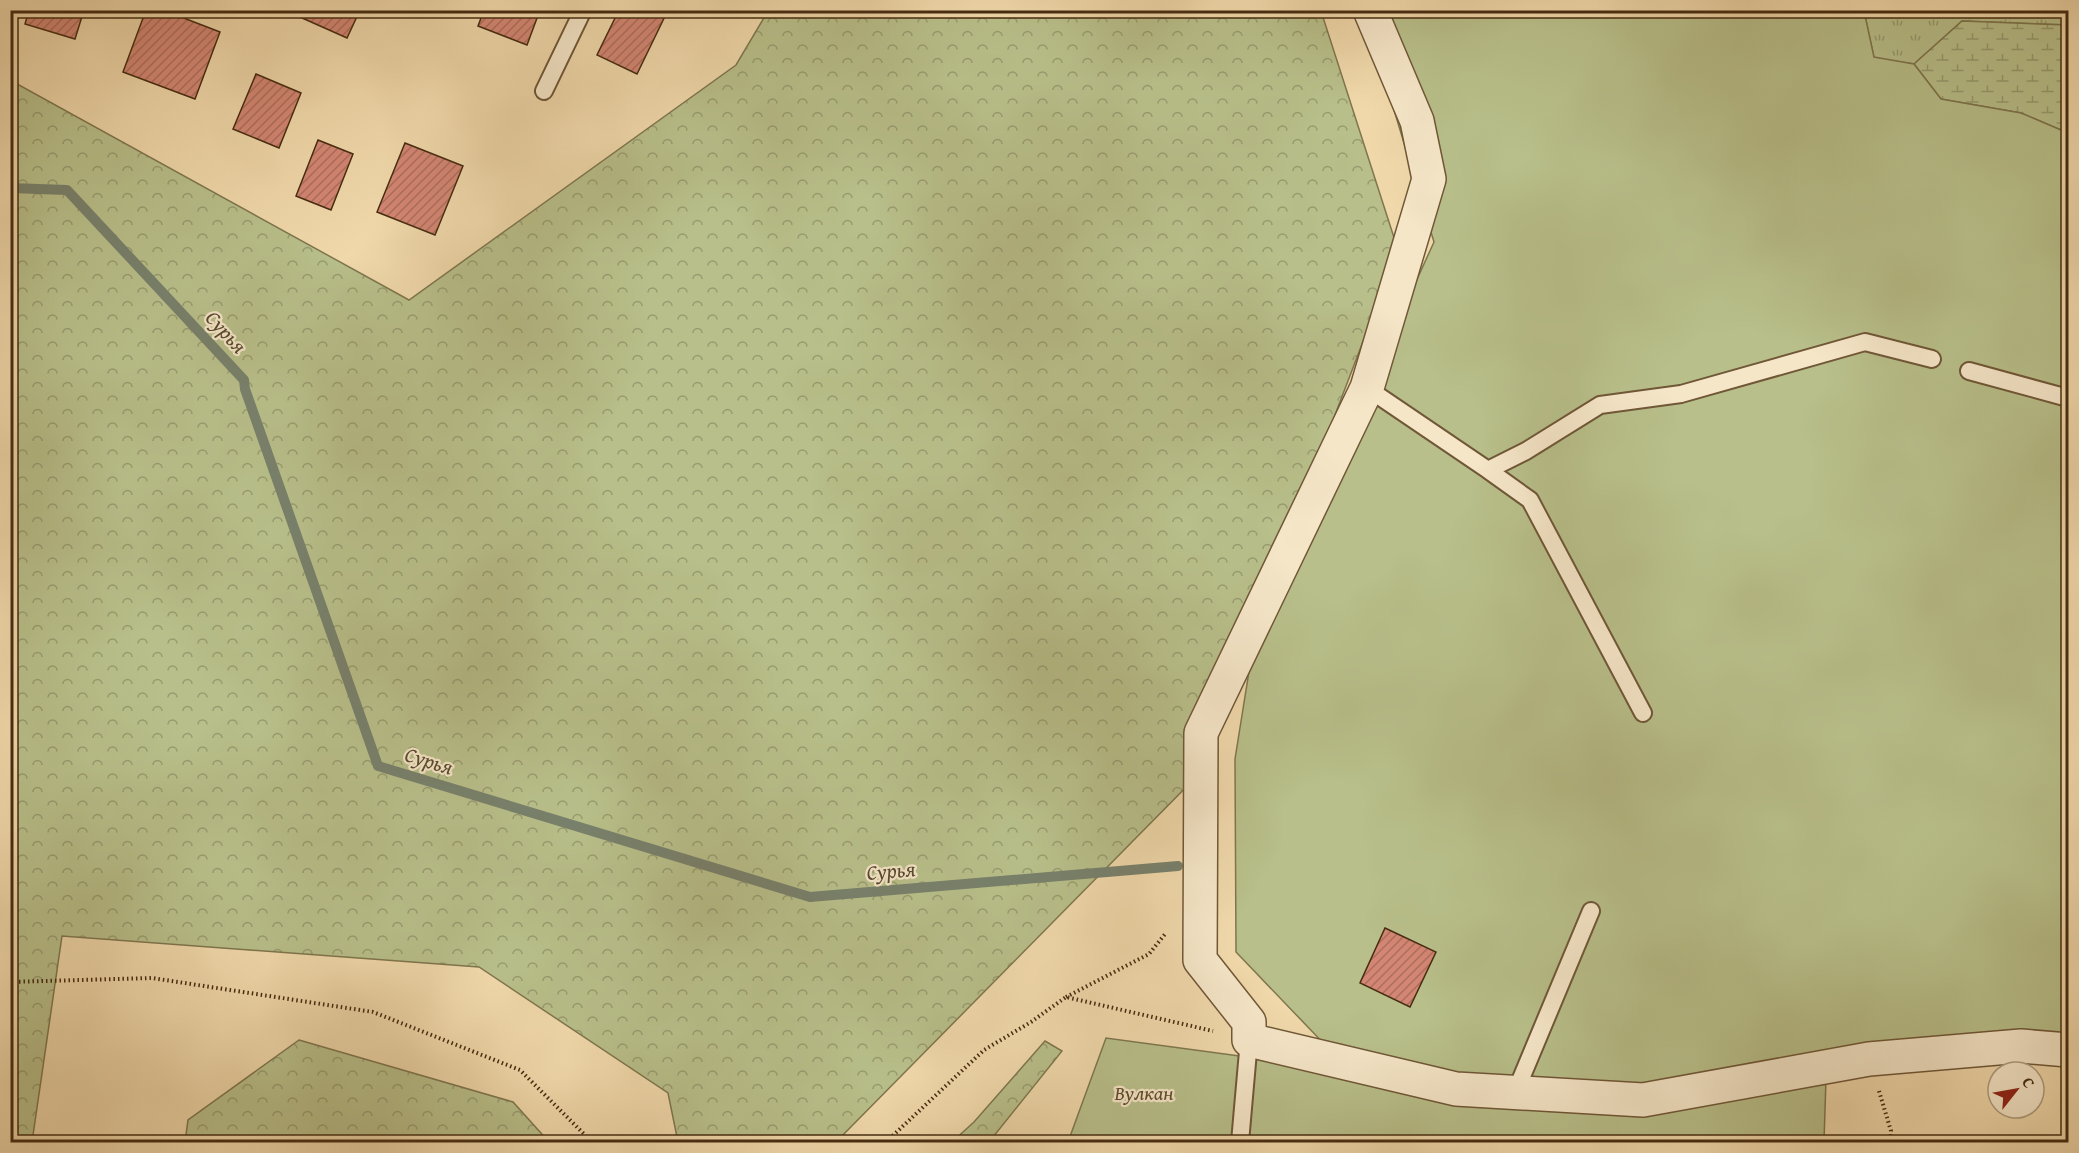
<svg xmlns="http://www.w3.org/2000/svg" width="2079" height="1153" font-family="'Gentium Book Plus',serif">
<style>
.grass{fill:url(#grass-tufts);stroke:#7f764e;stroke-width:1.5}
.forest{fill:url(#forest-crowns);stroke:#7f764e;stroke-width:1.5}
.wetland{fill:url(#wetland-marsh);stroke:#7f764e;stroke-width:1.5}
.garden{fill:#b8bf8a;stroke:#7f764e;stroke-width:1.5}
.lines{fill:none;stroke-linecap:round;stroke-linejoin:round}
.stream{stroke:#78816c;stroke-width:10}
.building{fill:url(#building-hatch);stroke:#462c11;stroke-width:1.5}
.lane-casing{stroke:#705737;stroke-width:20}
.street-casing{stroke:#705737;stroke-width:36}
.path{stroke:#462c11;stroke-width:4;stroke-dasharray:1.5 3;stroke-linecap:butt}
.lane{stroke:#f5e6c8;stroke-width:16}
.street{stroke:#f5e6c8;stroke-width:33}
.labels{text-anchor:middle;stroke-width:4.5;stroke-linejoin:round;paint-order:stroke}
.park-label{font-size:20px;font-style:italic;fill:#5d4929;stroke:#f5e6c8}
.water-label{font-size:21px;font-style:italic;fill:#57482f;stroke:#f5e6c8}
</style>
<defs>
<pattern id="grass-tufts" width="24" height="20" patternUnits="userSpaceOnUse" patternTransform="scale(1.5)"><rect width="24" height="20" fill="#b8bf8a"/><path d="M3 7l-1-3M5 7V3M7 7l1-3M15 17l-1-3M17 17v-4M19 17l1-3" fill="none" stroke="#979b6f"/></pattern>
<pattern id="forest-crowns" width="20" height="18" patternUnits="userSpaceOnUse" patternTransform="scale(1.5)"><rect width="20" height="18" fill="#b8bf8a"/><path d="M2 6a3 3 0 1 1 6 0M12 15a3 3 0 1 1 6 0" fill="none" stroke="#979b6f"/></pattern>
<pattern id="wetland-marsh" width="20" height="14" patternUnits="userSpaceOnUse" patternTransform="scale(1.5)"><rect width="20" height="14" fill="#b8bf8a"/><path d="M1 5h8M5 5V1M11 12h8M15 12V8" fill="none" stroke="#979b6f"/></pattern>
<pattern id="building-hatch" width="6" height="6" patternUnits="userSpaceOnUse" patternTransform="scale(1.5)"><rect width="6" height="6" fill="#d38673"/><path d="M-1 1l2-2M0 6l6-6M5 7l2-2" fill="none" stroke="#ad6e5d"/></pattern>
</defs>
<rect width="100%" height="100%" fill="#f0d8aa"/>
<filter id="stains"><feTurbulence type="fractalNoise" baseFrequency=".00333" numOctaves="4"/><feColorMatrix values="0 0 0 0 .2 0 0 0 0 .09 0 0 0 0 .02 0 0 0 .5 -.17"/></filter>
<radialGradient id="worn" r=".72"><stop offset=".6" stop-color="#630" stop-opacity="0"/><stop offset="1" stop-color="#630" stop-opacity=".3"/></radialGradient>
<path class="grass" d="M1864 11H2068V25L1962 21 1914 64 1874 58Z"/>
<path class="forest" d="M768 11H1321L1398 250 1197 776 836 1142H678L668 1093 479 967 62 936 32 1142H11L10 80 409 300 736 65Z
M299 1040 513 1102 549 1142H185L188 1120Z
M1045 1041 1062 1051 989 1142H952L974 1122Z"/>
<path class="wetland" d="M1962 21 2068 25V133L2021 113 1941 99 1914 64Z"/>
<path class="garden" d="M1364 11H1864L1874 57 1914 64 1941 99 2021 113 2068 133V1039L1826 1079 1824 1142H1068L1106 1038 1247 1057 1422 1096 1328 1048 1236 952 1235 759 1255 634 1434 242Z"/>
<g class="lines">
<path class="stream" d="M10 188 67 190 244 380 245 389 378 766 810 897 1178 866"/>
</g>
<path class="building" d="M29 10H84L75 39 25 24Z
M146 10H163L220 32 195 99 123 72Z
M303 10H360L347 38 300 17Z
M484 10H540L527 45 478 26Z
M619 10H668L637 74 597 55Z
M256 74 301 93 279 148 233 129Z
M318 140 353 154 331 210 296 196Z
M405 143 463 166 435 235 377 212Z
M1385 928 1436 952 1410 1007 1360 983Z"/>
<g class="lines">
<g class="lane-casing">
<path id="lane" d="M544 91 583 10
M1969 371 2068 398
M1367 388 1488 470 1526 451 1600 405 1681 394 1865 342 1932 359
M1488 470 1530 500 1643 713
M1515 1093 1591 911
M1240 1142 1249 1040"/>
</g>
<g class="street-casing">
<path id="street" d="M1370 10 1417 121 1429 179 1367 388 1201 733 1200 960 1249 1022V1040L1456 1089 1643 1100 1869 1059 2021 1046 2068 1050"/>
</g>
<path class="path" d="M10 982 152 978 373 1012 520 1070 592 1142
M1066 997 1149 954 1165 934
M1879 1091 1891 1131 1890 1142
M886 1142 984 1050 1031 1022 1066 997 1213 1031"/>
<use href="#lane" class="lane"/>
<use href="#street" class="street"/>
</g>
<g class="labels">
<g class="park-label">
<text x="1144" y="1100">Вулкан</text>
</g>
<g class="water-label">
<text transform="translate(226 332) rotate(47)" y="7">Сурья</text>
<text transform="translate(429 761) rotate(17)" y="7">Сурья</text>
<text transform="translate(891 871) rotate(-5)" y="7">Сурья</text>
</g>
</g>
<rect width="2079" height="1153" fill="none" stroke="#f0d8aa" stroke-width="36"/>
<rect x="12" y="12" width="2055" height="1129" fill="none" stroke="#462c11" stroke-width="3"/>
<rect x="18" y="18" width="2043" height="1117" fill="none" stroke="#462c11" stroke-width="1.5"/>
<g transform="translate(2016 1090) rotate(59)"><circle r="28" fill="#f5e6c8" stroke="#af9c7f" stroke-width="1.5"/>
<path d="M0-4.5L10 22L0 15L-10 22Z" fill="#8f2418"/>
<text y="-9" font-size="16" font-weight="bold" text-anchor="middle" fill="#462c11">С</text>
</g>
<rect width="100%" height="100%" filter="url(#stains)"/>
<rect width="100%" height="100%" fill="url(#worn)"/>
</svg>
